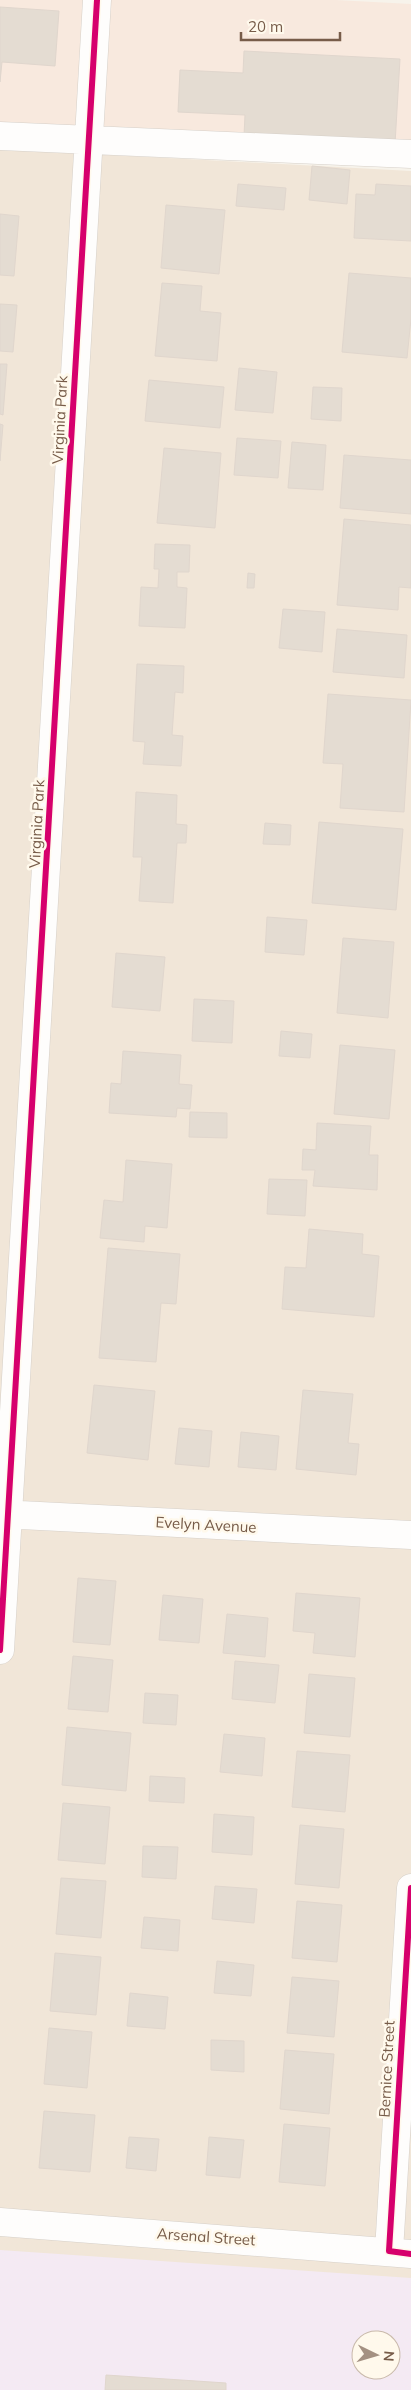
<svg xmlns="http://www.w3.org/2000/svg" width="411" height="2390" font-family="Mulish,sans-serif">
<style>
.residential{fill:#f1e6d8;fill-rule:evenodd}
.commercial{fill:#f8e9de}
.education{fill:#f4eaf3;fill-rule:evenodd}
.building{fill:#e4dcd2;stroke:#e0d6cd}
.lines{fill:none;stroke-linecap:round;stroke-linejoin:round}
.minor-casing{stroke:#d6d0c9;stroke-width:29}
.minor{stroke:#fefdfc;stroke-width:28}
.cycleway-casing{stroke:#fff9ec;stroke-width:9}
.cycleway{stroke:#d6006c;stroke-width:6}
.labels{text-anchor:middle;stroke-width:5;stroke-linejoin:round;paint-order:stroke}
.street-label{font-size:15px;fill:#775c49;stroke:#fff9ec}
</style>
<rect width="100%" height="100%" fill="#f7f3eb"/>
<path class="residential" d="M0 149 411 171V2390H0ZM361 2340H391V2370H361Z"/>
<path class="commercial" d="M0 0H336L411 4V148L0 125Z"/>
<path class="education" d="M0 2250 411 2278V2390H0ZM361 2340H391V2370H361Z"/>
<path class="building" d="M0 7 59 11 55 66 2 62 0 82Z
M244 51 400 59 395 144 244 136 245 115 178 112 180 70 243 73Z
M312 166 350 170 347 204 309 200Z
M238 184 286 188 284 210 236 206Z
M376 184 411 186V241L354 238 356 194 375 195Z
M166 205 225 210 219 274 161 268Z
M0 214 19 216 14 276 0 275Z
M349 273 411 278V319L407 358 342 352Z
M162 283 202 286 200 311 221 313 217 361 155 356Z
M0 304 17 305 13 352 0 351Z
M0 364H7L3 415 0 414Z
M239 368 277 372 273 413 235 410Z
M149 380 224 387 220 428 145 421Z
M313 387 342 388 341 421 311 419Z
M0 424 3 425 0 461Z
M237 438 281 441 278 478 234 475Z
M292 442 326 445 323 490 288 488Z
M164 448 221 453 215 528 157 523Z
M344 455 411 460V514L340 508Z
M344 519 411 525V588L399 587 398 610 337 605Z
M155 544 190 545 189 572H177V587L187 588 185 628 139 626 141 587 158 588 159 569H154Z
M248 573 255 574 254 588H247Z
M283 609 325 612 322 652 279 648Z
M337 629 407 635 404 678 333 672Z
M137 664 184 666 183 693 175 692 172 735 183 736 181 766 143 764 145 742 133 741Z
M328 694 411 700 404 812 340 808 343 764 323 763Z
M136 792 177 795 176 824 187 825 186 843H177L173 903 139 901 142 857H133Z
M319 822 403 829 396 910 312 903Z
M265 823 291 825 290 845 263 844Z
M267 917 307 920 304 955 265 952Z
M343 938 394 942 388 1018 337 1013Z
M116 953 165 957 160 1011 112 1007Z
M194 999 234 1001 232 1043 192 1041Z
M281 1031 312 1034 310 1058 279 1056Z
M340 1045 395 1050 389 1119 334 1114Z
M123 1051 181 1055 179 1084 192 1085 190 1109 177 1108 176 1117 109 1113 111 1083 121 1084Z
M190 1112 227 1113V1138L189 1137Z
M317 1123 371 1126 369 1155H378L377 1190 313 1186 315 1170H302L303 1149 316 1150Z
M126 1160 172 1164 167 1228 145 1226 144 1242 100 1238 104 1200 123 1202Z
M269 1179 307 1180 305 1216 267 1214Z
M309 1229 363 1234 362 1254 379 1256 374 1317 282 1309 285 1267 306 1268Z
M108 1248 180 1254 176 1304 161 1303 156 1362 99 1358Z
M94 1385 155 1391 148 1460 87 1453Z
M303 1390 353 1394 348 1443 359 1444 356 1475 296 1469Z
M179 1428 212 1431 209 1467 175 1464Z
M241 1432 279 1436 276 1470 238 1467Z
M78 1578 116 1581 110 1645 73 1642Z
M296 1593 360 1598 355 1657 313 1653 315 1633 293 1631Z
M163 1595 203 1599 199 1643 159 1640Z
M227 1614 268 1618 265 1657 223 1653Z
M73 1656 113 1660 108 1712 68 1709Z
M235 1661 279 1665 275 1703 232 1699Z
M309 1674 355 1678 350 1737 304 1733Z
M145 1693 178 1695 176 1725 143 1723Z
M67 1727 131 1733 126 1791 62 1785Z
M224 1734 265 1738 262 1776 220 1772Z
M297 1751 350 1755 345 1812 292 1807Z
M150 1776 185 1778 184 1803 149 1801Z
M63 1803 110 1807 105 1864 58 1860Z
M214 1814 254 1817 252 1855 212 1852Z
M300 1825 344 1829 339 1888 295 1884Z
M143 1846 178 1847 176 1879 142 1877Z
M61 1878 106 1881 101 1938 56 1934Z
M215 1886 257 1889 254 1923 212 1919Z
M297 1901 342 1905 337 1962 292 1958Z
M144 1917 180 1920 178 1951 141 1948Z
M55 1953 101 1957 96 2015 50 2011Z
M217 1961 254 1965 251 1996 214 1993Z
M292 1977 339 1981 334 2037 287 2033Z
M130 1993 168 1997 165 2029 127 2026Z
M49 2028 92 2032 87 2088 44 2084Z
M211 2040 244 2041V2072L211 2070Z
M285 2050 334 2054 329 2114 280 2109Z
M44 2111 95 2115 90 2172 39 2168Z
M284 2124 330 2128 325 2186 279 2182Z
M129 2137 159 2139 156 2171 126 2168Z
M209 2137 244 2140 240 2178 206 2175Z
M106 2375 226 2383V2390H105Z"/>
<g class="lines">
<g class="minor-casing">
<path id="minor" d="M0 136 411 154
M0 1514 411 1535
M0 1650 97 0
M0 2222 411 2254
M389 2251 411 1888"/>
</g>
<use href="#minor" class="minor"/>
<g class="cycleway-casing">
<path id="cycleway" d="M0 1650 97 0
M411 1888 389 2251 411 2254"/>
</g>
<use href="#cycleway" class="cycleway"/>
</g>
<g class="labels">
<g class="street-label">
<text transform="translate(60 420) rotate(-87)" y="5">Virginia Park</text>
<text transform="translate(37 824) rotate(-87)" y="5">Virginia Park</text>
<text transform="translate(206 1525) rotate(3)" y="5">Evelyn Avenue</text>
<text transform="translate(387 2069) rotate(-87)" y="5">Bernice Street</text>
<text transform="translate(206 2237) rotate(4)" y="5">Arsenal Street</text>
</g>
</g>
<g transform="translate(376 2355) rotate(95)"><circle r="24" fill="#fff9ec" stroke="#c9baab"/>
<path d="M0-4L9 19L0 12L-9 19Z" fill="#a49182"/>
<text y="-8" font-size="14" font-weight="bold" text-anchor="middle" fill="#775c49">N</text>
</g>
<path d="M241 32v8h99v-8" fill="none" stroke="#775c49" stroke-width="2.5"/>
<text x="248" y="32" font-size="15" fill="#775c49" stroke="#fff9ec" stroke-width="4" paint-order="stroke">20 m</text>
</svg>
